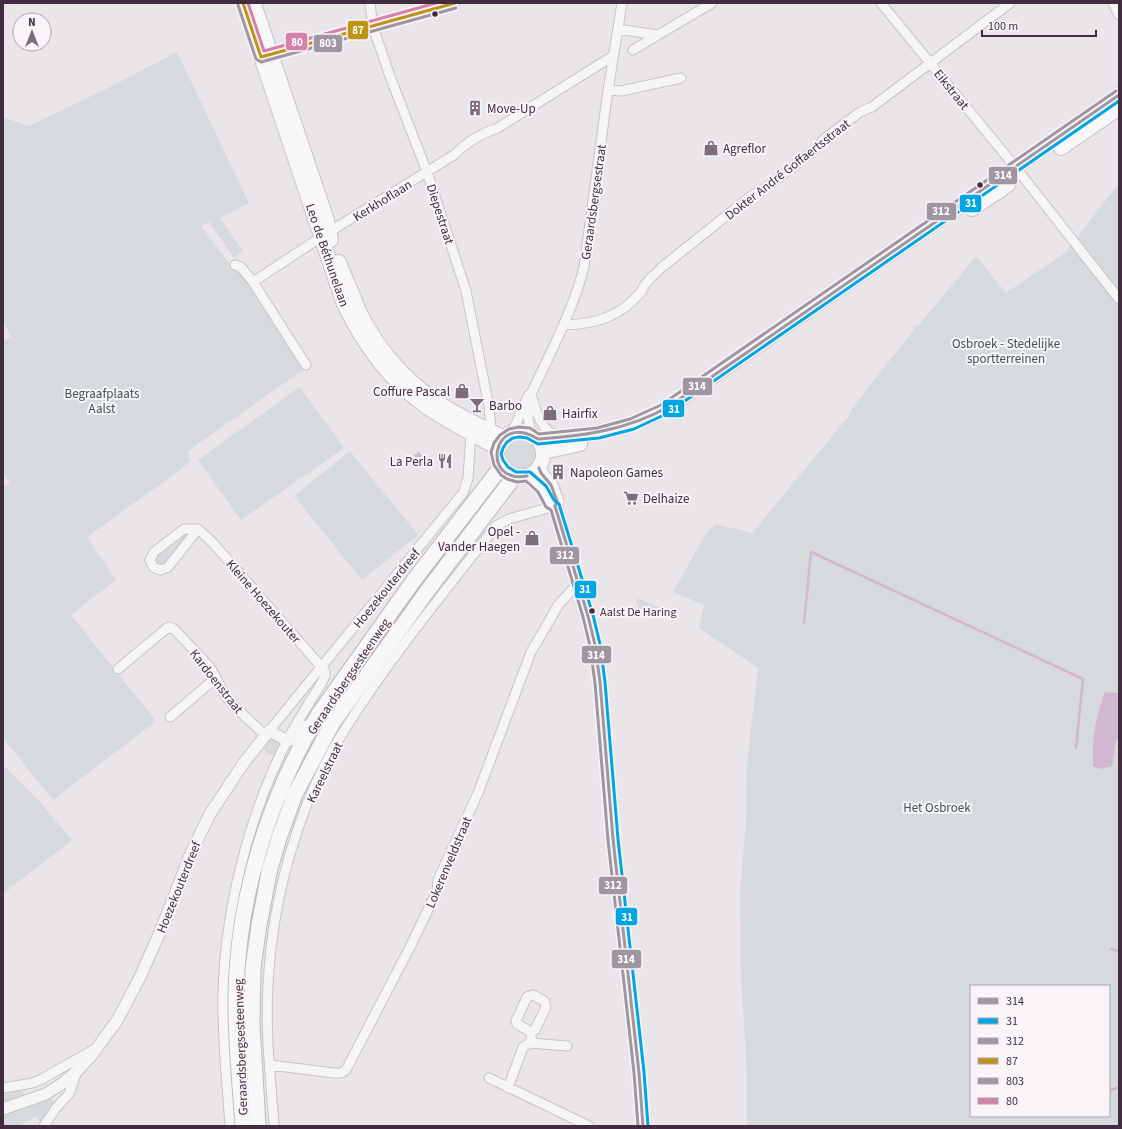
<svg xmlns="http://www.w3.org/2000/svg" width="1122" height="1129" font-family="'Source Sans 3',sans-serif">
<style>
.green{fill:#d6dadd;fill-rule:evenodd}
.water{fill:#d1b7d1}
.lines{fill:none;stroke-linecap:round;stroke-linejoin:round}
.stream{stroke:#d1b7d1;stroke-width:2.5}
.minor-casing{stroke:#c8c3c7;stroke-width:11}
.tertiary-casing{stroke:#c8c3c7;stroke-width:13}
.secondary-casing{stroke:#c8c3c7;stroke-width:15}
.primary-casing{stroke:#c7c2c7;stroke-width:16}
.trunk-casing{stroke:#beb8bd;stroke-width:17}
.minor{stroke:#f6f5f6;stroke-width:9}
.tertiary{stroke:#f6f5f6;stroke-width:11}
.secondary{stroke:#f8f7f8;stroke-width:13}
.primary{stroke:#f8f7f8;stroke-width:14}
.trunk{stroke:#f8f7f8;stroke-width:15}
.bus-1-casing{stroke:#f8f4f8;stroke-width:6}
.bus-2-casing{stroke:#f8f4f8;stroke-width:6}
.bus-3-casing{stroke:#f8f4f8;stroke-width:6}
.bus-4-casing{stroke:#f8f4f8;stroke-width:6}
.bus-5-casing{stroke:#f8f4f8;stroke-width:6}
.bus-6-casing{stroke:#f8f4f8;stroke-width:6}
.bus-1{stroke:#a096a0;stroke-width:3}
.bus-2{stroke:#00a6e2;stroke-width:3}
.bus-3{stroke:#a096a0;stroke-width:3}
.bus-4{stroke:#bd9416;stroke-width:3}
.bus-5{stroke:#a096a0;stroke-width:3}
.bus-6{stroke:#d780aa;stroke-width:3}
.bus-dot{fill:#422d40;stroke:#f8f4f8;stroke-width:1.5}
.labels{text-anchor:middle;stroke-width:4;stroke-linejoin:round;paint-order:stroke}
.bus-label{font-size:12px;fill:#422d40;stroke:#f8f4f8;text-anchor:start}
.street-label{font-size:13px;fill:#422d40;stroke:#f8f4f8}
.poi-label{font-size:13px;fill:#422d40;stroke:#f8f4f8;text-anchor:start}
.park-label{font-size:13px;fill:#3c545c;stroke:#f8f4f8}
.line-badge{stroke:#f8f4f8;stroke-width:1.5}
.badge-label{font-size:11px;text-anchor:middle;font-weight:bold;fill:#fff}
</style>
<rect width="100%" height="100%" fill="#eae5e9"/>
<path class="green" d="M177 52 249 203 220 218 243 251 234 258 209 222 201 226 236 272 241 269 304 369 188 451 190 461 180 470 87 537 116 580 71 615 156 721 53 800 3 738V487L10 483 3 472V341L11 337 3 321V117L29 126 110 87Z
M1119 183V1126H747V1075L742 989 741 984 740 892 746 823 747 764 758 668 699 628 704 605 673 592 706 533 716 524 752 533 848 417 853 407 898 350 917 325 918 326 976 256 1006 293 1062 255 1069 248ZM971 986H1109V1116H971Z
M300 387 344 448 241 520 198 460Z
M503 454a17 17 0 1 1 34 0a17 17 0 1 1-34 0Z
M350 451 418 535 362 580 294 496Z
M185 533H190L166 565H161L156 561V555Z
M636 598 670 612 641 614Z
M264 747a8 8 0 1 1 16 0a8 8 0 1 1-16 0Z
M3 765 39 801 72 840 3 894Z
M23 1090 25 1097 3 1104V1091Z
M51 1096 54 1104 41 1124 36 1117 17 1126H3V1113Z"/>
<path class="water" d="M419 452 426 461 420 464 414 455Z
M1105 692 1119 693V737L1116 741 1112 766 1101 769 1093 766C1092 737 1095 719 1105 692Z"/>
<g class="lines">
<path class="stream" d="M804 623 811 552 1083 679 1076 748
M1111 949 1119 951
M1109 1091 1119 1087"/>
<g class="minor-casing">
<path id="minor" d="M370 3 373 27 391 79 427 172 466 291 489 407 491 431
M881 3 1016 168 1119 299
M1113 3 1119 15
M618 29 658 35 712 3
M633 50 658 35
M266 56 455 3
M608 90 621 91 681 78
M235 265 241 267 253 282 306 365
M253 282 321 237 454 155C463 145 483 132 496 129L613 56
M564 325C596 324 620 317 641 292 643 288 645 284 648 281 651 277 657 273 661 268L751 196 764 189 817 148 824 139 860 112 872 107 1010 3
M532 397C536 413 542 432 559 437
M512 433 528 396 532 392C551 351 573 311 584 267L608 90 622 3
M530 433 528 414 531 399
M198 529 168 567 160 570 153 567 150 560 154 552 184 529H198L213 543 325 671V676L321 684C309 703 297 722 287 741 249 814 225 911 223 993 222 1037 227 1082 230 1126
M118 669 167 628 169 627 174 629 209 666 217 679 224 694 237 709 266 736
M170 717 216 678
M269 731 463 493 468 478 471 433
M531 1043V1032L535 1030 546 1007 544 1001 533 995 527 997 516 1021 517 1024 531 1032
M270 1065 334 1073H341L346 1070 411 945 437 891 438 880 478 793 531 652 559 604 572 590 580 587
M489 1078 589 1126
M3 1088 32 1083 40 1080 95 1049
M508 1088 523 1047 526 1045 531 1043 567 1046
M44 1126 56 1108 69 1094 77 1071
M274 1126C271 1080 265 1032 268 986 272 899 298 803 345 729 390 658 444 592 496 526L509 519 555 506"/>
</g>
<g class="tertiary-casing">
<path id="tertiary" d="M3 1109 46 1094 63 1083 77 1071 92 1055 118 1019 141 975 160 932 191 853 210 814 243 764 269 731 288 741 298 737 304 726"/>
</g>
<g class="secondary-casing">
<path id="secondary" d="M539 468 541 473 551 485 557 501 555 506 588 616 595 645 600 682 613 839 639 1073 643 1126
M527 476 542 489 550 504 554 505"/>
</g>
<g class="primary-casing">
<path id="primary" d="M243 3 343 302C362 342 388 379 424 405 446 421 473 434 497 448
M255 7 326 217 331 240
M1061 148 1119 108
M972 209 1008 185
M339 262C341 269 345 276 348 284 353 294 356 305 361 315 380 353 410 386 447 408 465 419 485 428 504 438
M497 454a23 23 0 1 1 46 0a23 23 0 1 1-46 0Z
M538 439C567 437 604 434 632 424 646 419 660 412 673 404L1119 95
M543 452 580 444"/>
</g>
<g class="trunk-casing">
<path id="trunk" d="M243 1126C240 1082 235 1037 236 993 238 896 269 798 318 715L414 580 501 467
M258 1126 252 1024 253 968 259 925 270 868 280 835 295 794 332 724 428 590 514 477"/>
</g>
<use href="#minor" class="minor"/>
<use href="#tertiary" class="tertiary"/>
<use href="#secondary" class="secondary"/>
<use href="#primary" class="primary"/>
<use href="#trunk" class="trunk"/>
<g class="bus-1-casing">
<path id="bus-1" d="M538 439C584 436 627 430 668 407L1119 95
M539 468 541 473 551 485 557 501 555 506 588 616 595 645 600 682 613 839 639 1073 643 1126
M527 476C480 485 492 410 538 439"/>
</g>
<g class="bus-2-casing">
<path id="bus-2" d="M648 1126 644 1072 618 839 605 682 600 644 593 615 559 504 554 500 546 486 530 472H516L508 467 503 460 501 454 503 448 507 442 513 438 520 437 527 438 538 444 599 438 634 429 666 414 1119 101"/>
</g>
<g class="bus-3-casing">
<path id="bus-3" d="M638 1126 634 1073 608 840 595 683 590 646 583 617 551 510 546 507 538 492 526 481 517 482 507 479 501 475 494 465 491 452 494 443 500 435 509 429 519 427 530 428 539 434 597 428 630 419 661 405 1116 91"/>
</g>
<g class="bus-4-casing">
<path id="bus-4" d="M243 3 261 57
M261 57 455 3"/>
</g>
<g class="bus-5-casing">
<path id="bus-5" d="M238 5 256 59 261 62 456 8"/>
</g>
<g class="bus-6-casing">
<path id="bus-6" d="M248 3 264 51 436 3"/>
</g>
<use href="#bus-1" class="bus-1"/>
<use href="#bus-2" class="bus-2"/>
<use href="#bus-3" class="bus-3"/>
<use href="#bus-4" class="bus-4"/>
<use href="#bus-5" class="bus-5"/>
<use href="#bus-6" class="bus-6"/>
</g>
<defs>
<g id="building-bare" transform="scale(1.2)"><path d="M-4-6H4V6H1V3H-1V6H-4ZM-2.5-4.3h1.7v1.8h-1.7ZM.8-4.3h1.7v1.8H.8ZM-2.5-1h1.7V.8h-1.7ZM.8-1h1.7V.8H.8Z" fill="#7d6d7b" stroke="#f8f4f8" stroke-width="2.5" paint-order="stroke"/></g>
<g id="shop-bare" transform="scale(1.2)"><path d="M-5-2.5h2.3a2.7 3.5 0 0 1 5.4 0H5L5.5 6h-11ZM-1.5-2.5h3a1.5 2.3 0 0 0-3 0Z" fill="#7d6d7b" stroke="#f8f4f8" stroke-width="2.5" paint-order="stroke"/></g>
<g id="bar-bare" transform="scale(1.2)"><path d="M-6-5H6L.8 .8V4.5H3.5V6h-7V4.5H-.8V.8Z" fill="#7d6d7b" stroke="#f8f4f8" stroke-width="2.5" paint-order="stroke"/></g>
<g id="restaurant-bare" transform="scale(1.2)"><path d="M-5-6h1v4h1v-4h1v4h1v-4h1v5L-1.5 .5V6h-2V.5L-5-1ZM5-6V6H3V1.5H1.5Q1.5-4 5-6Z" fill="#7d6d7b" stroke="#f8f4f8" stroke-width="2.5" paint-order="stroke"/></g>
<g id="supermarket-bare" transform="scale(1.2)"><path d="M-6-5.5h2.5l.6 2H6L4.5 2H-2.5L-4.4-4H-6ZM-1.5 3.2a1.3 1.3 0 1 0 .1 0ZM3 3.2a1.3 1.3 0 1 0 .1 0Z" fill="#7d6d7b" stroke="#f8f4f8" stroke-width="2.5" paint-order="stroke"/></g>
</defs>
<g fill-rule="evenodd">
<use href="#building-bare" x="475" y="108"/>
<use href="#shop-bare" x="711" y="148"/>
<use href="#shop-bare" x="462" y="391"/>
<use href="#bar-bare" x="477" y="405"/>
<use href="#shop-bare" x="550" y="413"/>
<use href="#restaurant-bare" x="445" y="461"/>
<use href="#building-bare" x="558" y="472"/>
<use href="#supermarket-bare" x="631" y="498"/>
<use href="#shop-bare" x="532" y="538"/>
</g>
<g class="bus-dot">
<circle cx="435" cy="14" r="3.5"/>
<circle cx="980" cy="185" r="3.5"/>
<circle cx="592" cy="611" r="3.5"/>
</g>
<g class="labels">
<g class="bus-label">
<text x="600" y="616">Aalst De Haring</text>
</g>
<g class="street-label">
<text transform="translate(952 89) rotate(51)" y="5">Eikstraat</text>
<text transform="translate(787 169) rotate(-38)" y="5">Dokter André Goffaertsstraat</text>
<text transform="translate(382 200) rotate(-32)" y="5">Kerkhoflaan</text>
<text transform="translate(593 202) rotate(-82)" y="5">Geraardsbergsestraat</text>
<text transform="translate(441 214) rotate(72)" y="5">Diepestraat</text>
<text transform="translate(328 255) rotate(71)" y="5">Leo de Béthunelaan</text>
<text transform="translate(386 588) rotate(-51)" y="5">Hoezekouterdreef</text>
<text transform="translate(264 601) rotate(49)" y="5">Kleine Hoezekouter</text>
<text transform="translate(348 676) rotate(-56)" y="5">Geraardsbergsesteenweg</text>
<text transform="translate(217 681) rotate(52)" y="5">Kardoenstraat</text>
<text transform="translate(324 772) rotate(-64)" y="5">Kareelstraat</text>
<text transform="translate(448 862) rotate(-67)" y="5">Lokerenveldstraat</text>
<text transform="translate(178 887) rotate(-68)" y="5">Hoezekouterdreef</text>
<text transform="translate(240 1047) rotate(-92)" y="5">Geraardsbergsesteenweg</text>
</g>
<g class="poi-label">
<text x="487" y="113">Move-Up</text>
<text x="723" y="153">Agreflor</text>
<text x="450" y="396" text-anchor="end">Coffure Pascal</text>
<text x="489" y="410">Barbo</text>
<text x="562" y="418">Hairfix</text>
<text x="433" y="466" text-anchor="end">La Perla</text>
<text x="570" y="477">Napoleon Games</text>
<text x="643" y="503">Delhaize</text>
<text x="520" y="536" text-anchor="end">Opel -<tspan x="520" dy="15">Vander Haegen</tspan></text>
</g>
<g class="park-label">
<text x="1006" y="348">Osbroek - Stedelijke<tspan x="1006" dy="15">sportterreinen</tspan></text>
<text x="102" y="398">Begraafplaats<tspan x="102" dy="15">Aalst</tspan></text>
<text x="937" y="812">Het Osbroek</text>
</g>
</g>
<g class="line-badge">
<rect x="347" y="20" width="22" height="20" rx="4" fill="#bd9416"/>
<rect x="285" y="32" width="23" height="19" rx="4" fill="#d780aa"/>
<rect x="313" y="34" width="30" height="19" rx="4" fill="#a096a0"/>
<rect x="988" y="166" width="30" height="19" rx="4" fill="#a096a0"/>
<rect x="959" y="194" width="23" height="19" rx="4" fill="#00a6e2"/>
<rect x="926" y="202" width="31" height="19" rx="4" fill="#a096a0"/>
<rect x="682" y="377" width="31" height="19" rx="4" fill="#a096a0"/>
<rect x="662" y="399" width="23" height="19" rx="4" fill="#00a6e2"/>
<rect x="549" y="546" width="31" height="19" rx="4" fill="#a096a0"/>
<rect x="574" y="580" width="23" height="19" rx="4" fill="#00a6e2"/>
<rect x="581" y="645" width="31" height="19" rx="4" fill="#a096a0"/>
<rect x="598" y="876" width="30" height="19" rx="4" fill="#a096a0"/>
<rect x="615" y="907" width="23" height="19" rx="4" fill="#00a6e2"/>
<rect x="611" y="949" width="31" height="20" rx="4" fill="#a096a0"/>
</g>
<g class="badge-label">
<text x="358" y="34">87</text>
<text x="297" y="46">80</text>
<text x="328" y="47">803</text>
<text x="1003" y="179">314</text>
<text x="971" y="207">31</text>
<text x="941" y="215">312</text>
<text x="697" y="390">314</text>
<text x="674" y="413">31</text>
<text x="565" y="559">312</text>
<text x="585" y="593">31</text>
<text x="596" y="659">314</text>
<text x="613" y="889">312</text>
<text x="627" y="921">31</text>
<text x="626" y="963">314</text>
</g>
<rect width="1122" height="1129" fill="none" stroke="#422d40" stroke-width="8"/>
<rect x="970" y="985" width="140" height="132" fill="#f8f4f8" stroke="#afa4ae"/>
<rect x="978" y="998" width="20" height="6" fill="#a096a0" stroke="#afa4ae"/>
<text x="1006" y="1005" font-size="12" fill="#422d40">314</text>
<rect x="978" y="1018" width="20" height="6" fill="#00a6e2" stroke="#afa4ae"/>
<text x="1006" y="1025" font-size="12" fill="#422d40">31</text>
<rect x="978" y="1038" width="20" height="6" fill="#a096a0" stroke="#afa4ae"/>
<text x="1006" y="1045" font-size="12" fill="#422d40">312</text>
<rect x="978" y="1058" width="20" height="6" fill="#bd9416" stroke="#afa4ae"/>
<text x="1006" y="1065" font-size="12" fill="#422d40">87</text>
<rect x="978" y="1078" width="20" height="6" fill="#a096a0" stroke="#afa4ae"/>
<text x="1006" y="1085" font-size="12" fill="#422d40">803</text>
<rect x="978" y="1098" width="20" height="6" fill="#d780aa" stroke="#afa4ae"/>
<text x="1006" y="1105" font-size="12" fill="#422d40">80</text>
<g transform="translate(32 32)"><circle r="19" fill="#f8f4f8" stroke="#afa4ae"/>
<path d="M0-3L7 15L0 10L-7 15Z" fill="#7d6d7b"/>
<text y="-6" font-size="11" font-weight="bold" text-anchor="middle" fill="#422d40">N</text>
</g>
<path d="M982 30v6h114v-6" fill="none" stroke="#422d40" stroke-width="2"/>
<text x="988" y="30" font-size="12" fill="#422d40" stroke="#f8f4f8" stroke-width="3" paint-order="stroke">100 m</text>
</svg>
